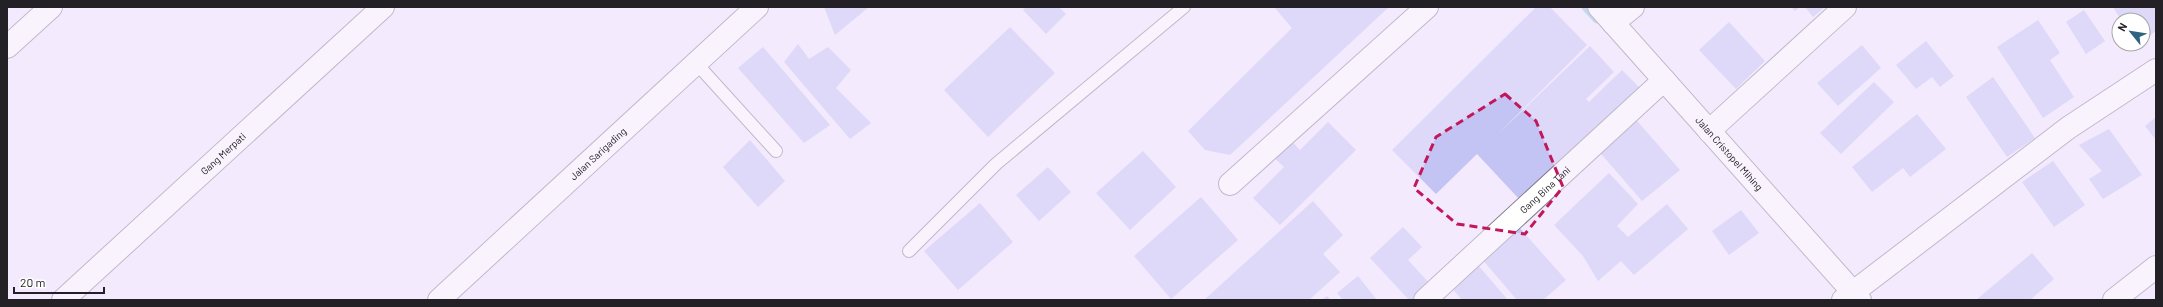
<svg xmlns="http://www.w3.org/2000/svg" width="2163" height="307" font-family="Barlow,sans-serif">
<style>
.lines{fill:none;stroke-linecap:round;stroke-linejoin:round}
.stream{stroke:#88c7d4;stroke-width:9}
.building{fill:#c4c4f4}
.lane-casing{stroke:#867d8e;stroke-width:14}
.street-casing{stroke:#867d8e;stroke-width:24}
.secondary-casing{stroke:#867d8e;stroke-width:24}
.lane{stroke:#fff;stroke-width:12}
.street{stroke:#fff;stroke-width:22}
.secondary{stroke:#fff;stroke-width:22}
.marked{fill:none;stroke:#c2185b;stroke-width:3;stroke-dasharray:8 5;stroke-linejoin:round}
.labels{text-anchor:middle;stroke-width:4;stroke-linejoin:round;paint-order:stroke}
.street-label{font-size:10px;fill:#232026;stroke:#fff}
</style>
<rect width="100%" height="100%" fill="#f4eafd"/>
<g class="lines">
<path class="stream" d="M1586 7 1597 19"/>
</g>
<path class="building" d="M824 7H869L835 35Z
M1026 7H1059L1066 14 1046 34 1023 10Z
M1274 7H1389L1230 155 1205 150 1188 131 1292 28Z
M1536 7H1550L1587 45 1500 132 1590 46 1614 72 1586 99 1589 102 1622 70 1645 93 1606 131 1597 126 1520 200 1477 154 1436 194 1392 150Z
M1791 7H1800L1795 11Z
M1805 7H1825L1813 17Z
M2113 7H2156V31L2143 40V20H2121Z
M2084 10 2105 41 2086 54 2066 22Z
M2038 20 2060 53 2050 60 2074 97 2043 118 1997 47Z
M1729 22 1765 61 1736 89 1699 50Z
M1010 27 1055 73 988 137 944 90Z
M1926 41 1954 76 1940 87 1932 77 1916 89 1896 65Z
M798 44 809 59 828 47 851 70 836 88 871 123 850 139 784 62Z
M1862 45 1881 68 1838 106 1817 83Z
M763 47 830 125 804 143 738 68Z
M1993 77 2035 138 2007 157 1966 97Z
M1874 82 1894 102 1841 154 1820 133Z
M1917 114 1946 149 1910 177 1903 168 1872 192 1852 167Z
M1632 115 1680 170 1642 201 1596 148Z
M2156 117V140L2145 126Z
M1328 122 1356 150 1280 225 1253 198 1284 167 1270 154 1288 137 1300 150Z
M2109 129 2142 175 2103 199 2089 179 2102 171 2079 145Z
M750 140 785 181 758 207 723 167Z
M1143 151 1176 187 1130 230 1096 193Z
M2053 161 2085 205 2054 227 2022 182Z
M1048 167 1071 192 1039 221 1016 195Z
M1609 173 1638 204 1617 226 1628 237 1667 204 1688 229 1634 275 1621 261 1598 281 1583 256 1554 225Z
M1201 197 1238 240 1171 299 1134 256Z
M1313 201 1343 235 1323 254 1340 272 1309 300H1204Z
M980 203 1013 242 958 290 924 251Z
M1741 210 1759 233 1729 255 1712 231Z
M1518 226 1566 280 1543 300H1517L1481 258Z
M1403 227 1422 247 1408 260 1432 286 1418 300H1409L1370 258Z
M2032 253 2054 279 2030 300H1976Z
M1477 264 1508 300H1462L1451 287Z
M1358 276 1377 300H1343L1337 293Z
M1327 296 1331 300H1322Z"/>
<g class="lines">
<g class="lane-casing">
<path id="lane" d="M696 63 776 151
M909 251 996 164 1184 7"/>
</g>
<g class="street-casing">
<g id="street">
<path d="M1613 23 1633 7"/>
<path d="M7 47 51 7"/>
<path d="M1709 131 1845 7"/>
<path d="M1230 184 1427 7"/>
<path id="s1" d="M63 300 383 7"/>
<path id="s2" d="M439 300 757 7"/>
<path id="s3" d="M1425 300 1664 80"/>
<path d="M1843 300 2068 128 2156 70"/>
<path d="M2114 300 2156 267"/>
</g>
</g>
<g class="secondary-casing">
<g id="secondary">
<path id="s4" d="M1599 7 1860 300"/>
</g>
</g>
<use href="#lane" class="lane"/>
<use href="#street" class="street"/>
<use href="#secondary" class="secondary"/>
</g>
<path d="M0 0H2163V307H0ZM1505 94 1536 121 1563 187 1525 234 1457 224 1414 188 1436 137Z" fill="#f4eafd" fill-opacity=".55" fill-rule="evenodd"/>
<path class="marked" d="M1505 94 1536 121 1563 187 1525 234 1457 224 1414 188 1436 137Z"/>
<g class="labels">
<g class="street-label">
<text dy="4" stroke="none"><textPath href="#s4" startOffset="196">Jalan Cristopel Mihing</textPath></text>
<text dy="4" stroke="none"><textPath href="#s1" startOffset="217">Gang Merpati</textPath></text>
<text dy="4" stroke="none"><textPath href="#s2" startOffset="216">Jalan Sarigading</textPath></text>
<text dy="4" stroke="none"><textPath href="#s3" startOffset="163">Gang Bina Tani</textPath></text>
</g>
</g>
<rect width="2163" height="307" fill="none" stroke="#232026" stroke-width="16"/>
<g transform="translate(2131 32) rotate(300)"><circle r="19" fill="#ffffff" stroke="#a7a6a8"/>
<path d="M0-3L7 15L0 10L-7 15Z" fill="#326281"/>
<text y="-6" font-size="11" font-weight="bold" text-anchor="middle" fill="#232026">N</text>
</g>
<path d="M14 287v6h90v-6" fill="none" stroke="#232026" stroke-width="2"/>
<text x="20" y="287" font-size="12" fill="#232026" stroke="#ffffff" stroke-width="3" paint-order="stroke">20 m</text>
</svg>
